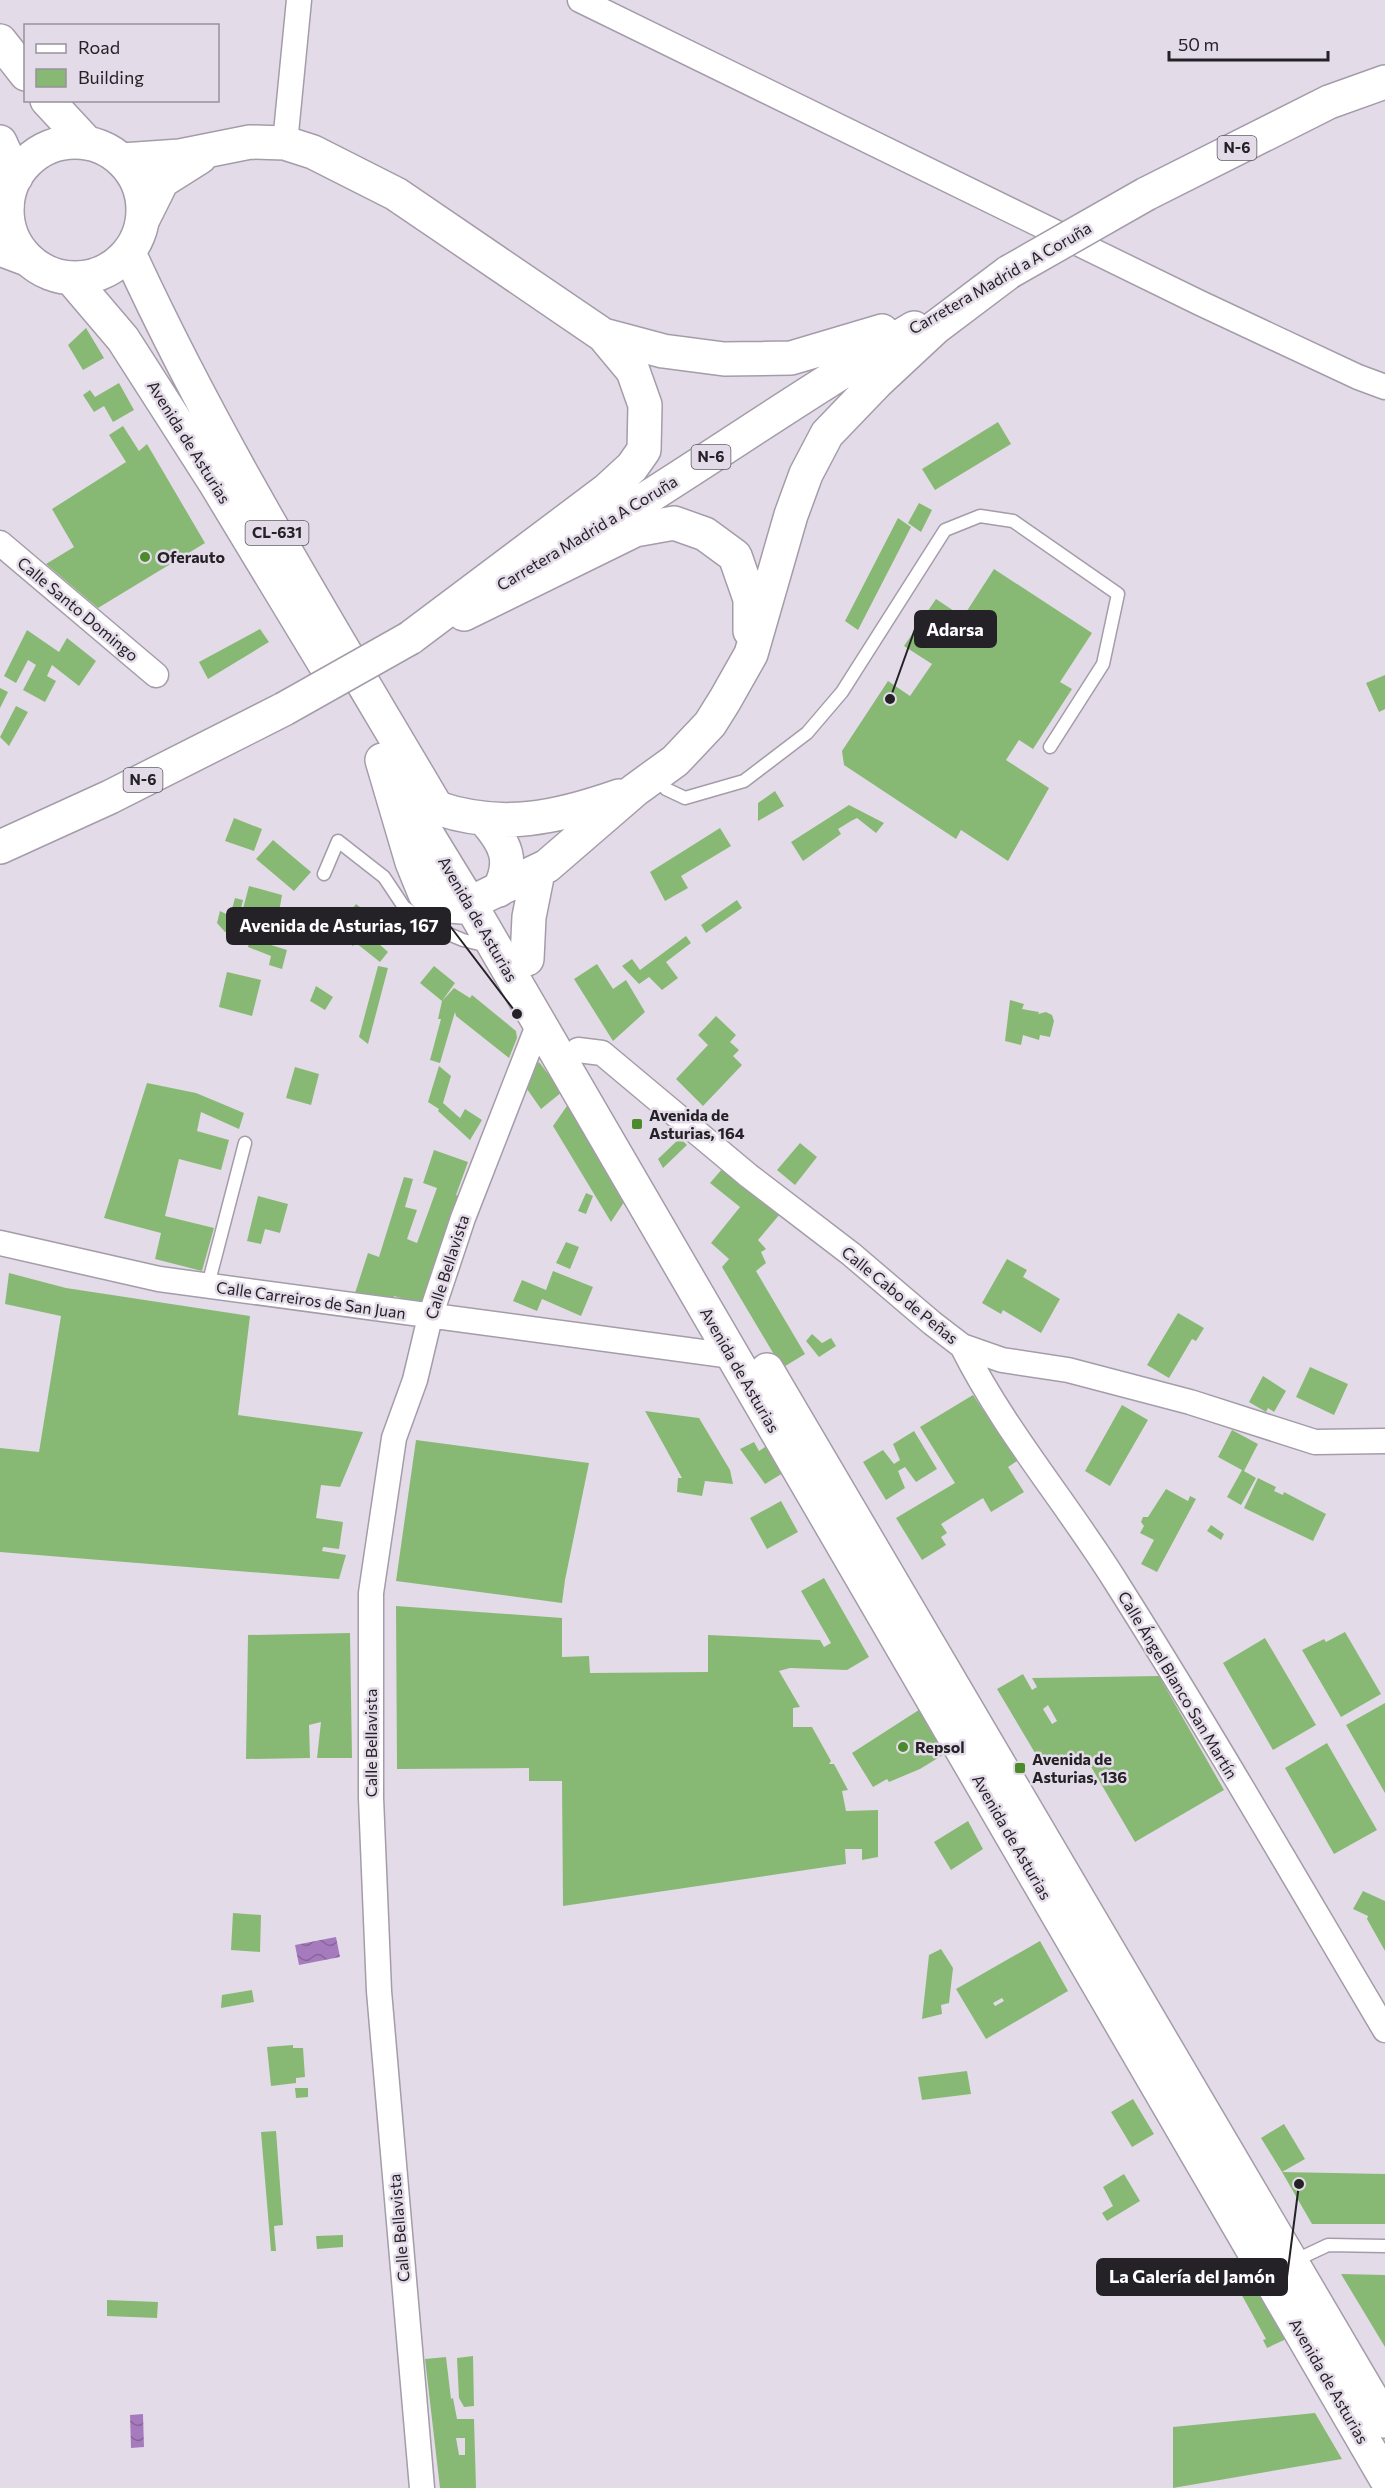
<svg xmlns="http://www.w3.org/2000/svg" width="1385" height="2488" font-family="Commissioner,sans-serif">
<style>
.water{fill:url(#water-waves)}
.building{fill:#88b974;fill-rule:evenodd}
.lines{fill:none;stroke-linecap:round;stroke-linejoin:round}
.service-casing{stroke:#a59caa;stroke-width:15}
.minor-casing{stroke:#a59caa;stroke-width:27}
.secondary-casing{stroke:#a59caa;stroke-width:36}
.primary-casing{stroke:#a59caa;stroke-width:36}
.trunk-casing{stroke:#a59caa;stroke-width:36}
.service{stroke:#fff;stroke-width:12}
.minor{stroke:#fff;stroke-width:24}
.secondary{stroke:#fff;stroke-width:33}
.primary{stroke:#fff;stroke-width:33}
.trunk{stroke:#fff;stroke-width:33}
.trunk-bridge-casing{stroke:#a59caa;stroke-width:36;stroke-linecap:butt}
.trunk-bridge{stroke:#fff;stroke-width:33}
.poi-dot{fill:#4c8b2c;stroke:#e4dbe9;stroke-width:2}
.labels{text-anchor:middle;stroke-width:5;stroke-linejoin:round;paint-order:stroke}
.shield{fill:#e4dbe9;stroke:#5e5a61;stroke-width:1.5}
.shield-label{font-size:15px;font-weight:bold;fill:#252227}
.street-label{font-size:16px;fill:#252227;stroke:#e4dbe9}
.poi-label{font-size:16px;font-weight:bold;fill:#252227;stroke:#e4dbe9;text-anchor:start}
.leader{fill:none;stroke:#252227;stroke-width:2}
.callout-dot{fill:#252227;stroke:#e4dbe9;stroke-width:2}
.callout{fill:#252227;stroke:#252227;stroke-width:2}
.callout-label{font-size:18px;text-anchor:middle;font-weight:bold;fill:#fff}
</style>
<defs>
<pattern id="water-waves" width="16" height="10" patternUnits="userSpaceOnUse" patternTransform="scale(1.5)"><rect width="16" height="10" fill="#a67bbe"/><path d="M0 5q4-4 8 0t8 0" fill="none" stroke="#87649a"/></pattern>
</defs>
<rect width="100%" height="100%" fill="#e4dbe9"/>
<path class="water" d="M336 1937 340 1957 299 1965 295 1945Z
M143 2414 144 2447 131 2448 130 2415Z"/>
<path class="building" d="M86 328 104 358 83 370 68 345Z
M119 383 134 410 113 422 104 406 94 412 83 395 90 390 95 397Z
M998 422 1011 444 935 490 922 469Z
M123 426 139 451 147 444 205 543 98 608 46 564 74 547 52 509 126 462 109 435Z
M919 503 932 510 921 532 908 523Z
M898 518 911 527 858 630 845 621Z
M994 569 1092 633 1060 682 1072 689 1033 749 1019 740 1006 760 1049 788 1008 861 961 830 956 839 844 765 842 751 888 681 910 696 932 664 904 646 936 599 963 617Z
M260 629 269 642 208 679 199 662Z
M27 630 59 652 67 638 96 661 79 686 52 665 47 676 56 681 45 702 23 690 36 665 28 660 16 683 4 676Z
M1385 675V709L1379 712 1366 683Z
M0 688 8 692 0 708Z
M16 706 28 712 9 746 0 737Z
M775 791 784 806 758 821V803Z
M849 805 884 823 876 833 857 818 851 821 838 829 841 834 803 861 791 842Z
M234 818 262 829 254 851 225 841Z
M720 828 731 846 681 876 688 888 665 901 650 872Z
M273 840 311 872 294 891 256 859Z
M249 886 282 895 279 912 258 907 255 921 292 935 288 945 270 938 268 944 287 950 282 969 269 965 271 956 248 947 250 938 236 935Z
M235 898 243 900 235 934 225 932 217 923 220 911 230 916Z
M737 900 742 908 706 933 701 925Z
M356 904 377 920 371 927 374 930 377 927 385 933 377 942 388 952 380 962 356 943 353 946 349 943 352 940 337 928Z
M686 936 691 943 666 962 678 978 662 990 649 977 639 984 622 966 632 959 640 970Z
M597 964 613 989 626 980 645 1012 613 1041 574 979Z
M378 966 388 968 368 1044 359 1037Z
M434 966 455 983 442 1001 420 983Z
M227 972 261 980 252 1016 219 1007Z
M316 986 333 997 325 1010 310 1001Z
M454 988 470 998 472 995 516 1031 517 1038 509 1058 456 1016 455 1012 440 1063 430 1060 441 1019H438L442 1001Z
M1010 1000 1024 1004 1022 1009 1039 1012 1038 1014 1046 1012 1052 1015 1054 1021 1050 1037 1040 1035 1039 1040 1023 1035 1021 1045 1005 1041Z
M716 1016 736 1035 730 1042 739 1050 733 1056 742 1065 703 1106 676 1079 708 1045 698 1035Z
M539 1062 562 1092 541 1109 520 1079Z
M439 1066 451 1076 443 1103 460 1118 465 1109 482 1120 470 1140 438 1111 439 1109 428 1102Z
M295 1067 319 1074 311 1105 286 1098Z
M147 1083 196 1093 244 1113 239 1129 201 1112 197 1131 229 1140 221 1170 179 1159 165 1216 214 1228 202 1271 155 1259 161 1233 104 1218Z
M569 1103 626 1199 611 1222 553 1126Z
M680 1138 687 1145 663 1168 658 1159Z
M800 1143 817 1157 795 1185 777 1170Z
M434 1150 468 1162 456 1195 461 1197 424 1305 394 1296 393 1303 355 1293 368 1253 379 1257 404 1177 413 1179 405 1207 417 1210 407 1239 417 1243 437 1188 423 1183Z
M723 1168 780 1214 758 1240 766 1249 761 1252 766 1263 756 1271 805 1354 782 1368 722 1267 729 1259 711 1243 740 1207 710 1183Z
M586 1193 593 1196 586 1214 578 1211Z
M258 1196 288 1204 280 1233 265 1229 261 1244 247 1241Z
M566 1242 579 1247 570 1269 556 1263Z
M1007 1259 1027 1270 1023 1277 1060 1299 1041 1333 1003 1310 1001 1314 982 1303Z
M553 1271 593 1287 581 1316 542 1299 537 1311 513 1301 522 1280 546 1290Z
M9 1273 66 1288 250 1316 238 1415 363 1432 340 1487 321 1485 316 1518 343 1522 339 1549 323 1547 322 1551 346 1555 339 1579 0 1552V1448L39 1452 61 1316 5 1304Z
M1178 1313 1204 1328 1196 1341 1192 1339 1169 1378 1147 1365Z
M812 1334 822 1343 831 1338 836 1346 819 1357 806 1341Z
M1310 1367 1348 1384 1334 1415 1296 1397Z
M1263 1376 1286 1391 1274 1412 1268 1408 1266 1412 1249 1402Z
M973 1395 1017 1461 1008 1467 1024 1492 991 1512 983 1498 941 1524 947 1533 941 1537 946 1545 922 1560 896 1518 955 1483 920 1427Z
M1122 1405 1148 1420 1110 1486 1085 1471Z
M645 1411 699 1418 730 1470 733 1484 705 1481 702 1496 677 1492 678 1478H682Z
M1232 1430 1258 1444 1244 1471 1256 1478 1241 1505 1227 1497 1242 1470 1218 1457Z
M914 1431 937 1469 916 1482 905 1467 898 1471 905 1488 886 1500 863 1462 883 1450 894 1464 900 1460 893 1444Z
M416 1440 589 1463 565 1580 562 1603 396 1581Z
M754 1442 759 1451 771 1443 788 1470 765 1484 740 1449Z
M1258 1478 1276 1487 1274 1491 1283 1495 1284 1492 1326 1514 1313 1541 1244 1508Z
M1166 1489 1188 1501 1190 1496 1196 1499 1157 1572 1141 1564 1154 1540 1140 1533 1144 1526 1141 1522 1143 1517H1148Z
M781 1501 798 1532 767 1549 750 1518Z
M1211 1525 1224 1534 1221 1540 1207 1531Z
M824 1578 869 1657 847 1670 790 1668 779 1671 800 1707 793 1708V1727H812L831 1761 829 1764H834L848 1790 842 1791 846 1811 878 1810V1857L862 1860V1849H845L846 1864 563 1906 562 1781H529V1768L397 1769 396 1606 562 1618V1657L589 1656 590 1673 708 1672V1635L820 1640 824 1647 831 1643 801 1591Z
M1345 1632 1381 1694 1341 1717 1302 1650 1324 1639 1326 1642Z
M350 1633 352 1758H317L321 1722 309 1725 310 1758 246 1759 248 1635Z
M1265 1638 1316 1725 1273 1750 1223 1663Z
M1023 1674 1032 1690 1037 1687 1032 1678 1159 1676 1224 1790 1135 1842 1083 1753 1038 1758 997 1689ZM1048 1705 1057 1721 1052 1724 1043 1709Z
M1385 1703V1793L1346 1725Z
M925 1706 951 1750 920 1769 889 1782 887 1779 873 1787 852 1753Z
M1327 1743 1377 1830 1334 1854 1285 1768Z
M968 1821 983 1849 951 1870 934 1842Z
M1363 1891 1385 1901V1951L1367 1919 1368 1916 1353 1909Z
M233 1913 261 1915 260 1952 231 1950Z
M1040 1941 1068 1991 986 2039 956 1989ZM1002 1998 1004 2001 995 2006 993 2003Z
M941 1949 953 1968 949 2003 941 2005 942 2014 922 2019 929 1955Z
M252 1990 254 2002 221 2008 222 1995Z
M293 2045V2048H303L305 2077 296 2078V2083L271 2086 267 2047Z
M967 2071 971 2094 922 2100 918 2077Z
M295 2088H308V2097L296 2098Z
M1133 2099 1154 2134 1132 2147 1111 2112Z
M1284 2124 1305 2159 1282 2172 1261 2138Z
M276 2131 283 2225 274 2226 276 2251H271L261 2132Z
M1282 2172 1385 2174V2224H1312Z
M1124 2174 1140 2201 1107 2221 1102 2213 1113 2206 1103 2187Z
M343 2235V2247L317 2249 316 2236Z
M1252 2259 1297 2334 1267 2348 1263 2340 1266 2339 1229 2272Z
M1341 2274 1385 2275V2347Z
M107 2300 158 2302 157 2318 107 2316Z
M473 2356 474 2406 464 2407 459 2398 457 2358Z
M446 2357 451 2399 453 2398 457 2419H474L476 2488H440L425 2359ZM456 2438H465V2455H459Z
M1315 2413 1342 2459 1173 2488V2427Z"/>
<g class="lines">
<g class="service-casing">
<path id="service" d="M656 777 666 789 685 798 744 781 807 733 842 692 945 530 980 516 1013 521 1118 594 1103 664 1050 747
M324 874 338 841 384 877 404 907 434 928 463 940 488 946
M208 1285 245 1143
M1294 2261 1328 2245 1385 2246"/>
</g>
<g class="minor-casing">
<path id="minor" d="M580 0 1200 303 1358 377 1385 387
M285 143 299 0
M0 543 156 675
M578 1050 602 1053 749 1176 851 1254 932 1323 962 1346 1002 1360 1068 1370 1190 1402 1315 1442 1385 1441
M0 1243 159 1279 732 1356
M962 1346C1004 1430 1066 1502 1116 1582 1209 1729 1296 1880 1385 2030
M422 2488 379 1991 371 1798V1593L394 1438 415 1380 430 1317 463 1218 539 1023"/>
</g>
<g class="secondary-casing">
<path id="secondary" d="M0 212 7 206
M0 249 27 259
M391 775 470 904 1385 2477
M767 1370 1385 2421"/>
</g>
<g class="primary-casing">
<path id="primary" d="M0 41 26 74
M47 100 87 143
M0 142 16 177
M7 210a68 68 0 1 1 136 0a68 68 0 1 1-136 0Z
M129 253C217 445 330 626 437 808
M72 279 123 339 214 481 332 676"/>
</g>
<g class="trunk-casing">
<path id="trunk" d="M122 160 180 156 250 142 285 143 313 152 396 194 603 335 633 371 645 405 644 450 632 467 607 490 410 638
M1146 194 1329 102 1385 82
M144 217 162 181 200 157
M603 335 663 351 724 359 791 358 882 331
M541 562C669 489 788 402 914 328
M464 614 635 530 674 523 705 534 735 556 750 599V631
M382 760 412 862 425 894 437 905 462 907 547 866 635 790 675 761 710 724 725 700 751 654 791 515 806 474 827 434 877 382 936 327 1009 272
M437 808C502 830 556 818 619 796
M485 820C506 844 514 861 499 890
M0 847 110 797 284 709
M527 959 529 917 538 872"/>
</g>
<use href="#service" class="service"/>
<use href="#minor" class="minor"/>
<use href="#secondary" class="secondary"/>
<use href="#primary" class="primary"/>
<use href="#trunk" class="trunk"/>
<g class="trunk-bridge-casing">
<path id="trunk-bridge" d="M1009 272 1146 194
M284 709 410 638"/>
</g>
<use href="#trunk-bridge" class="trunk-bridge"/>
</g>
<g class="poi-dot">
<circle cx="145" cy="557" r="6"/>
<rect x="631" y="1118" width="12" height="12" rx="3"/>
<circle cx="903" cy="1747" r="6"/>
<rect x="1014" y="1762" width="12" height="12" rx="3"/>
</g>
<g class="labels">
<g class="shield">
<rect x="1217.5" y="136" width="39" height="24" rx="4.5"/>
<rect x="691.5" y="445" width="39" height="24" rx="4.5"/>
<rect x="245.5" y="521" width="63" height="24" rx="4.5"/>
<rect x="123.5" y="768" width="39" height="24" rx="4.5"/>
</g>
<g class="shield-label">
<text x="1237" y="153">N-6</text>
<text x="711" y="462">N-6</text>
<text x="277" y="538">CL-631</text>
<text x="143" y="785">N-6</text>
</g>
<g class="street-label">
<text transform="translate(1000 278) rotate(-30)" y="6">Carretera Madrid a A Coruña</text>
<text transform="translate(189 442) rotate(58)" y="6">Avenida de Asturias</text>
<text transform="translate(587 533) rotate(-31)" y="6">Carretera Madrid a A Coruña</text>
<text transform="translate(78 609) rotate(40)" y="6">Calle Santo Domingo</text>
<text transform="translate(478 919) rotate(60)" y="6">Avenida de Asturias</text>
<text transform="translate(447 1267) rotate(-72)" y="6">Calle Bellavista</text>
<text transform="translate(900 1295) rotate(39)" y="6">Calle Cabo de Peñas</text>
<text transform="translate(311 1300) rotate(8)" y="6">Calle Carreiros de San Juan</text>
<text transform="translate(740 1370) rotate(60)" y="6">Avenida de Asturias</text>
<text transform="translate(1178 1685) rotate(59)" y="6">Calle Ángel Blanco San Martín</text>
<text transform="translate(371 1743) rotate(-90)" y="6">Calle Bellavista</text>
<text transform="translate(1012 1837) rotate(60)" y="6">Avenida de Asturias</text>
<text transform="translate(399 2228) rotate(-95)" y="6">Calle Bellavista</text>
<text transform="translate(1329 2381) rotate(60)" y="6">Avenida de Asturias</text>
</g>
<g class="poi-label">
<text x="157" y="563">Oferauto</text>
<text x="649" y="1121">Avenida de<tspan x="649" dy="18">Asturias, 164</tspan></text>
<text x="915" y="1753">Repsol</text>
<text x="1032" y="1765">Avenida de<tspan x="1032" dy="18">Asturias, 136</tspan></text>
</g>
</g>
<path class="leader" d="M890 699L915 629M517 1014L450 926M1299 2184L1287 2277"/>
<g class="callout-dot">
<circle cx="890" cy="699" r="6"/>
<circle cx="517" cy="1014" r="6"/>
<circle cx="1299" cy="2184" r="6"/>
</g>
<g class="callout">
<rect x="915" y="611" width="81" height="36" rx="6"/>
<rect x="227" y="908" width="223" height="36" rx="6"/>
<rect x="1097" y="2259" width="190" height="36" rx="6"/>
</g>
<g class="callout-label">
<text x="955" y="636">Adarsa</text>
<text x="339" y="932">Avenida de Asturias, 167</text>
<text x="1192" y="2283">La Galería del Jamón</text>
</g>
<rect x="24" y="24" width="195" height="78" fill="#e4dbe9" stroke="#98919b" stroke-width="1.5"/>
<rect x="36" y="44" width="30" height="9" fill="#ffffff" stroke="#98919b" stroke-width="1.5"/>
<text x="78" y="54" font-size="18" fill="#252227">Road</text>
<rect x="36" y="69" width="30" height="18" fill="#88b974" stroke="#98919b" stroke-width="1.5"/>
<text x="78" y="84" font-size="18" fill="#252227">Building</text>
<path d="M1169 51v9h159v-9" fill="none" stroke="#252227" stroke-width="3"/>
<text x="1178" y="51" font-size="18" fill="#252227" stroke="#e4dbe9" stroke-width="4.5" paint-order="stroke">50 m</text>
</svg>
